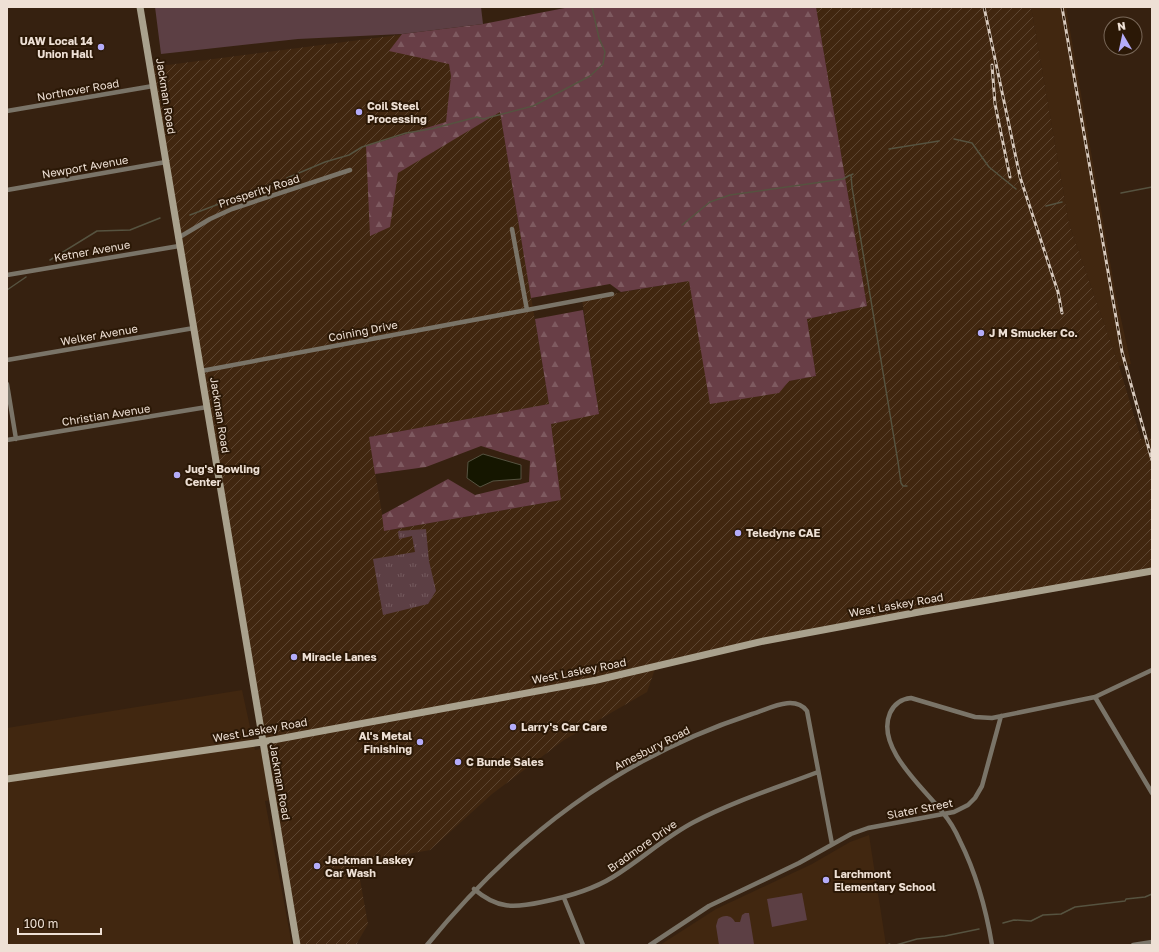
<svg xmlns="http://www.w3.org/2000/svg" width="1159" height="952" font-family="'Golos Text',sans-serif">
<style>
.built{fill:#412710}
.industrial{fill:url(#industrial-furrows)}
.grass{fill:url(#grass-tufts)}
.forest{fill:url(#forest-firs)}
.park{fill:#5c3f44}
.water{fill:#151600;stroke:#565340}
.lines{fill:none;stroke-linecap:round;stroke-linejoin:round}
.stream{stroke:#565340;stroke-width:1.5}
.street{stroke:#7a7468;stroke-width:4.5}
.secondary{stroke:#a9a18d;stroke-width:7}
.rail-casing{stroke:#d7c9bd;stroke-width:3}
.rail{stroke:#2b1806;stroke-width:1.5;stroke-dasharray:4.5;stroke-linecap:butt}
.poi-dot{fill:#b4acf9;stroke:#2b1806;stroke-width:1.5}
.labels{text-anchor:middle;stroke-width:4;stroke-linejoin:round;paint-order:stroke}
.poi-label{font-size:11px;font-weight:bold;fill:#eee0d5;stroke:#2b1806;text-anchor:start}
.street-label{font-size:11px;fill:#eee0d5;stroke:#2b1806}
</style>
<defs>
<pattern id="industrial-furrows" width="10" height="10" patternUnits="userSpaceOnUse"><rect width="10" height="10" fill="#412710"/><path d="M-1 1l2-2M0 10L10 0M9 11l2-2" fill="none" stroke="#5d4632"/></pattern>
<pattern id="grass-tufts" width="24" height="20" patternUnits="userSpaceOnUse"><rect width="24" height="20" fill="#5c3f44"/><path d="M3 7l-1-3M5 7V3M7 7l1-3M15 17l-1-3M17 17v-4M19 17l1-3" fill="none" stroke="#745a5e"/></pattern>
<pattern id="forest-firs" width="22" height="20" patternUnits="userSpaceOnUse"><rect width="22" height="20" fill="#683e46"/><path d="M5 1l3.5 6h-7zM16 11l3.5 6h-7z" fill="#7e5a60"/></pattern>
</defs>
<rect width="100%" height="100%" fill="#362110"/>
<path class="built" d="M1031 7H1066L1116 296 1131 364 1119 366 1069 224Z
M242 690 255 750 334 735 344 787 265 801 292 945H7V728Z
M869 835 886 945H660L716 909 812 864 850 842Z"/>
<path class="industrial" d="M816 7H1031L1069 224 1119 366 1141 439 1152 438V571L937 608 656 666 647 692 564 740 492 794 430 850 357 863 368 924 356 945H297L150 65 160 66 483 24 500 112 549 404 369 437 385 531 561 500 551 424 599 413 582 299 689 281 789 381 816 376 807 319 867 306Z"/>
<path class="grass" d="M426 529 429 561 436 591 428 604 383 615 373 559 415 552 412 536 399 539 398 531Z"/>
<path class="forest" d="M570 7H816L867 306 807 319 816 376 789 381 779 393 710 404 689 281 621 292 610 284 531 298 500 112 398 173 390 227 370 236 366 146 446 122 451 76 449 64 389 51 402 34 483 24Z
M583 310 599 414 551 424 561 500 384 531 382 515 448 479 475 495 529 482 530 461 481 446 426 467 375 474 369 437 549 404 535 319Z"/>
<path class="park" d="M155 7H481L483 24 402 34 298 39 161 54Z
M802 893 807 920 772 927 767 899Z
M745 913H749L754 944 719 945 716 926 718 919C724 914 732 915 735 922H740L742 915Z"/>
<path class="water" d="M483 454 521 465V479L493 481 480 487 467 478 468 462Z"/>
<g class="lines">
<path class="stream" d="M954 139 972 143 989 167 1016 189
M889 149 939 141
M853 174 851 175 852 187 898 462 901 483 903 486H907
M287 178 325 162 349 155 362 147 406 133 431 129 477 117 483 119 533 106 590 76 603 64 605 52 599 38 592 7
M1121 193 1152 187
M1046 206 1062 202
M190 215 274 183
M682 225 710 202 730 195 843 179 850 175
M50 260 97 231 130 230 160 218
M7 290 26 277
M1003 923 1014 920 1031 921 1043 915 1061 914 1075 907 1125 901 1126 899 1145 897 1152 894
M889 944 891 945
M896 945 917 939 945 936 979 929"/>
<path class="street" d="M7 111 153 86
M7 190 166 162
M512 229 527 310
M178 238 210 219 232 209 350 170
M7 275 179 246
M7 360 194 328
M201 371 612 294
M7 384 16 439
M7 440 207 407
M1095 697 1152 793
M474 889C497 909 514 908 542 902 567 897 592 890 613 877 641 860 665 837 694 822 734 801 776 788 818 772
M564 898 583 945
M427 945C515 837 618 758 752 714 769 709 794 694 807 711L832 844
M650 945 709 906 799 863 851 834 868 828 954 812 968 805 975 798 982 786 1001 716
M992 945C986 909 977 875 960 841 956 832 950 821 943 813 925 789 875 748 890 713 894 704 901 699 911 698L975 717 992 718 1095 697 1152 670
M1133 945 1152 942"/>
<path class="secondary" d="M140 7 297 945
M7 779 262 742 597 680 764 641 919 612 1152 571"/>
<g class="rail-casing">
<path id="rail" d="M984 7 1020 177 1058 292 1062 313
M1062 7 1122 352 1152 460
M992 65 995 104 1010 177"/>
</g>
<use href="#rail" class="rail"/>
</g>
<g class="poi-dot">
<circle cx="101" cy="47" r="4"/>
<circle cx="359" cy="112" r="4"/>
<circle cx="981" cy="333" r="4"/>
<circle cx="177" cy="475" r="4"/>
<circle cx="738" cy="533" r="4"/>
<circle cx="294" cy="657" r="4"/>
<circle cx="513" cy="727" r="4"/>
<circle cx="420" cy="742" r="4"/>
<circle cx="458" cy="762" r="4"/>
<circle cx="317" cy="866" r="4"/>
<circle cx="826" cy="880" r="4"/>
</g>
<g class="labels">
<g class="poi-label">
<text x="93" y="45" text-anchor="end">UAW Local 14<tspan x="93" dy="13">Union Hall</tspan></text>
<text x="367" y="110">Coil Steel<tspan x="367" dy="13">Processing</tspan></text>
<text x="989" y="337">J M Smucker Co.</text>
<text x="185" y="473">Jug's Bowling<tspan x="185" dy="13">Center</tspan></text>
<text x="746" y="537">Teledyne CAE</text>
<text x="302" y="661">Miracle Lanes</text>
<text x="521" y="731">Larry's Car Care</text>
<text x="412" y="740" text-anchor="end">Al's Metal<tspan x="412" dy="13">Finishing</tspan></text>
<text x="466" y="766">C Bunde Sales</text>
<text x="325" y="864">Jackman Laskey<tspan x="325" dy="13">Car Wash</tspan></text>
<text x="834" y="878">Larchmont<tspan x="834" dy="13">Elementary School</tspan></text>
</g>
<g class="street-label">
<text transform="translate(78 90) rotate(-10)" y="4">Northover Road</text>
<text transform="translate(166 96) rotate(81)" y="4">Jackman Road</text>
<text transform="translate(85 167) rotate(-10)" y="4">Newport Avenue</text>
<text transform="translate(259 191) rotate(-18)" y="4">Prosperity Road</text>
<text transform="translate(92 251) rotate(-10)" y="4">Ketner Avenue</text>
<text transform="translate(363 331) rotate(-11)" y="4">Coining Drive</text>
<text transform="translate(99 335) rotate(-10)" y="4">Welker Avenue</text>
<text transform="translate(106 415) rotate(-9)" y="4">Christian Avenue</text>
<text transform="translate(220 415) rotate(81)" y="4">Jackman Road</text>
<text transform="translate(896 605) rotate(-10)" y="4">West Laskey Road</text>
<text transform="translate(579 671) rotate(-11)" y="4">West Laskey Road</text>
<text transform="translate(260 730) rotate(-10)" y="4">West Laskey Road</text>
<text transform="translate(652 748) rotate(-27)" y="4">Amesbury Road</text>
<text transform="translate(280 782) rotate(80)" y="4">Jackman Road</text>
<text transform="translate(920 809) rotate(-11)" y="4">Slater Street</text>
<text transform="translate(642 846) rotate(-35)" y="4">Bradmore Drive</text>
</g>
</g>
<rect width="1159" height="952" fill="none" stroke="#eee0d5" stroke-width="16"/>
<g transform="translate(1123 36) rotate(351)"><circle r="19" fill="#2b1806" stroke="#796859"/>
<path d="M0-3L7 15L0 10L-7 15Z" fill="#b4acf9"/>
<text y="-6" font-size="11" font-weight="bold" text-anchor="middle" fill="#eee0d5">N</text>
</g>
<path d="M18 928v6h83v-6" fill="none" stroke="#eee0d5" stroke-width="2"/>
<text x="24" y="928" font-size="12" fill="#eee0d5" stroke="#2b1806" stroke-width="3" paint-order="stroke">100 m</text>
</svg>
